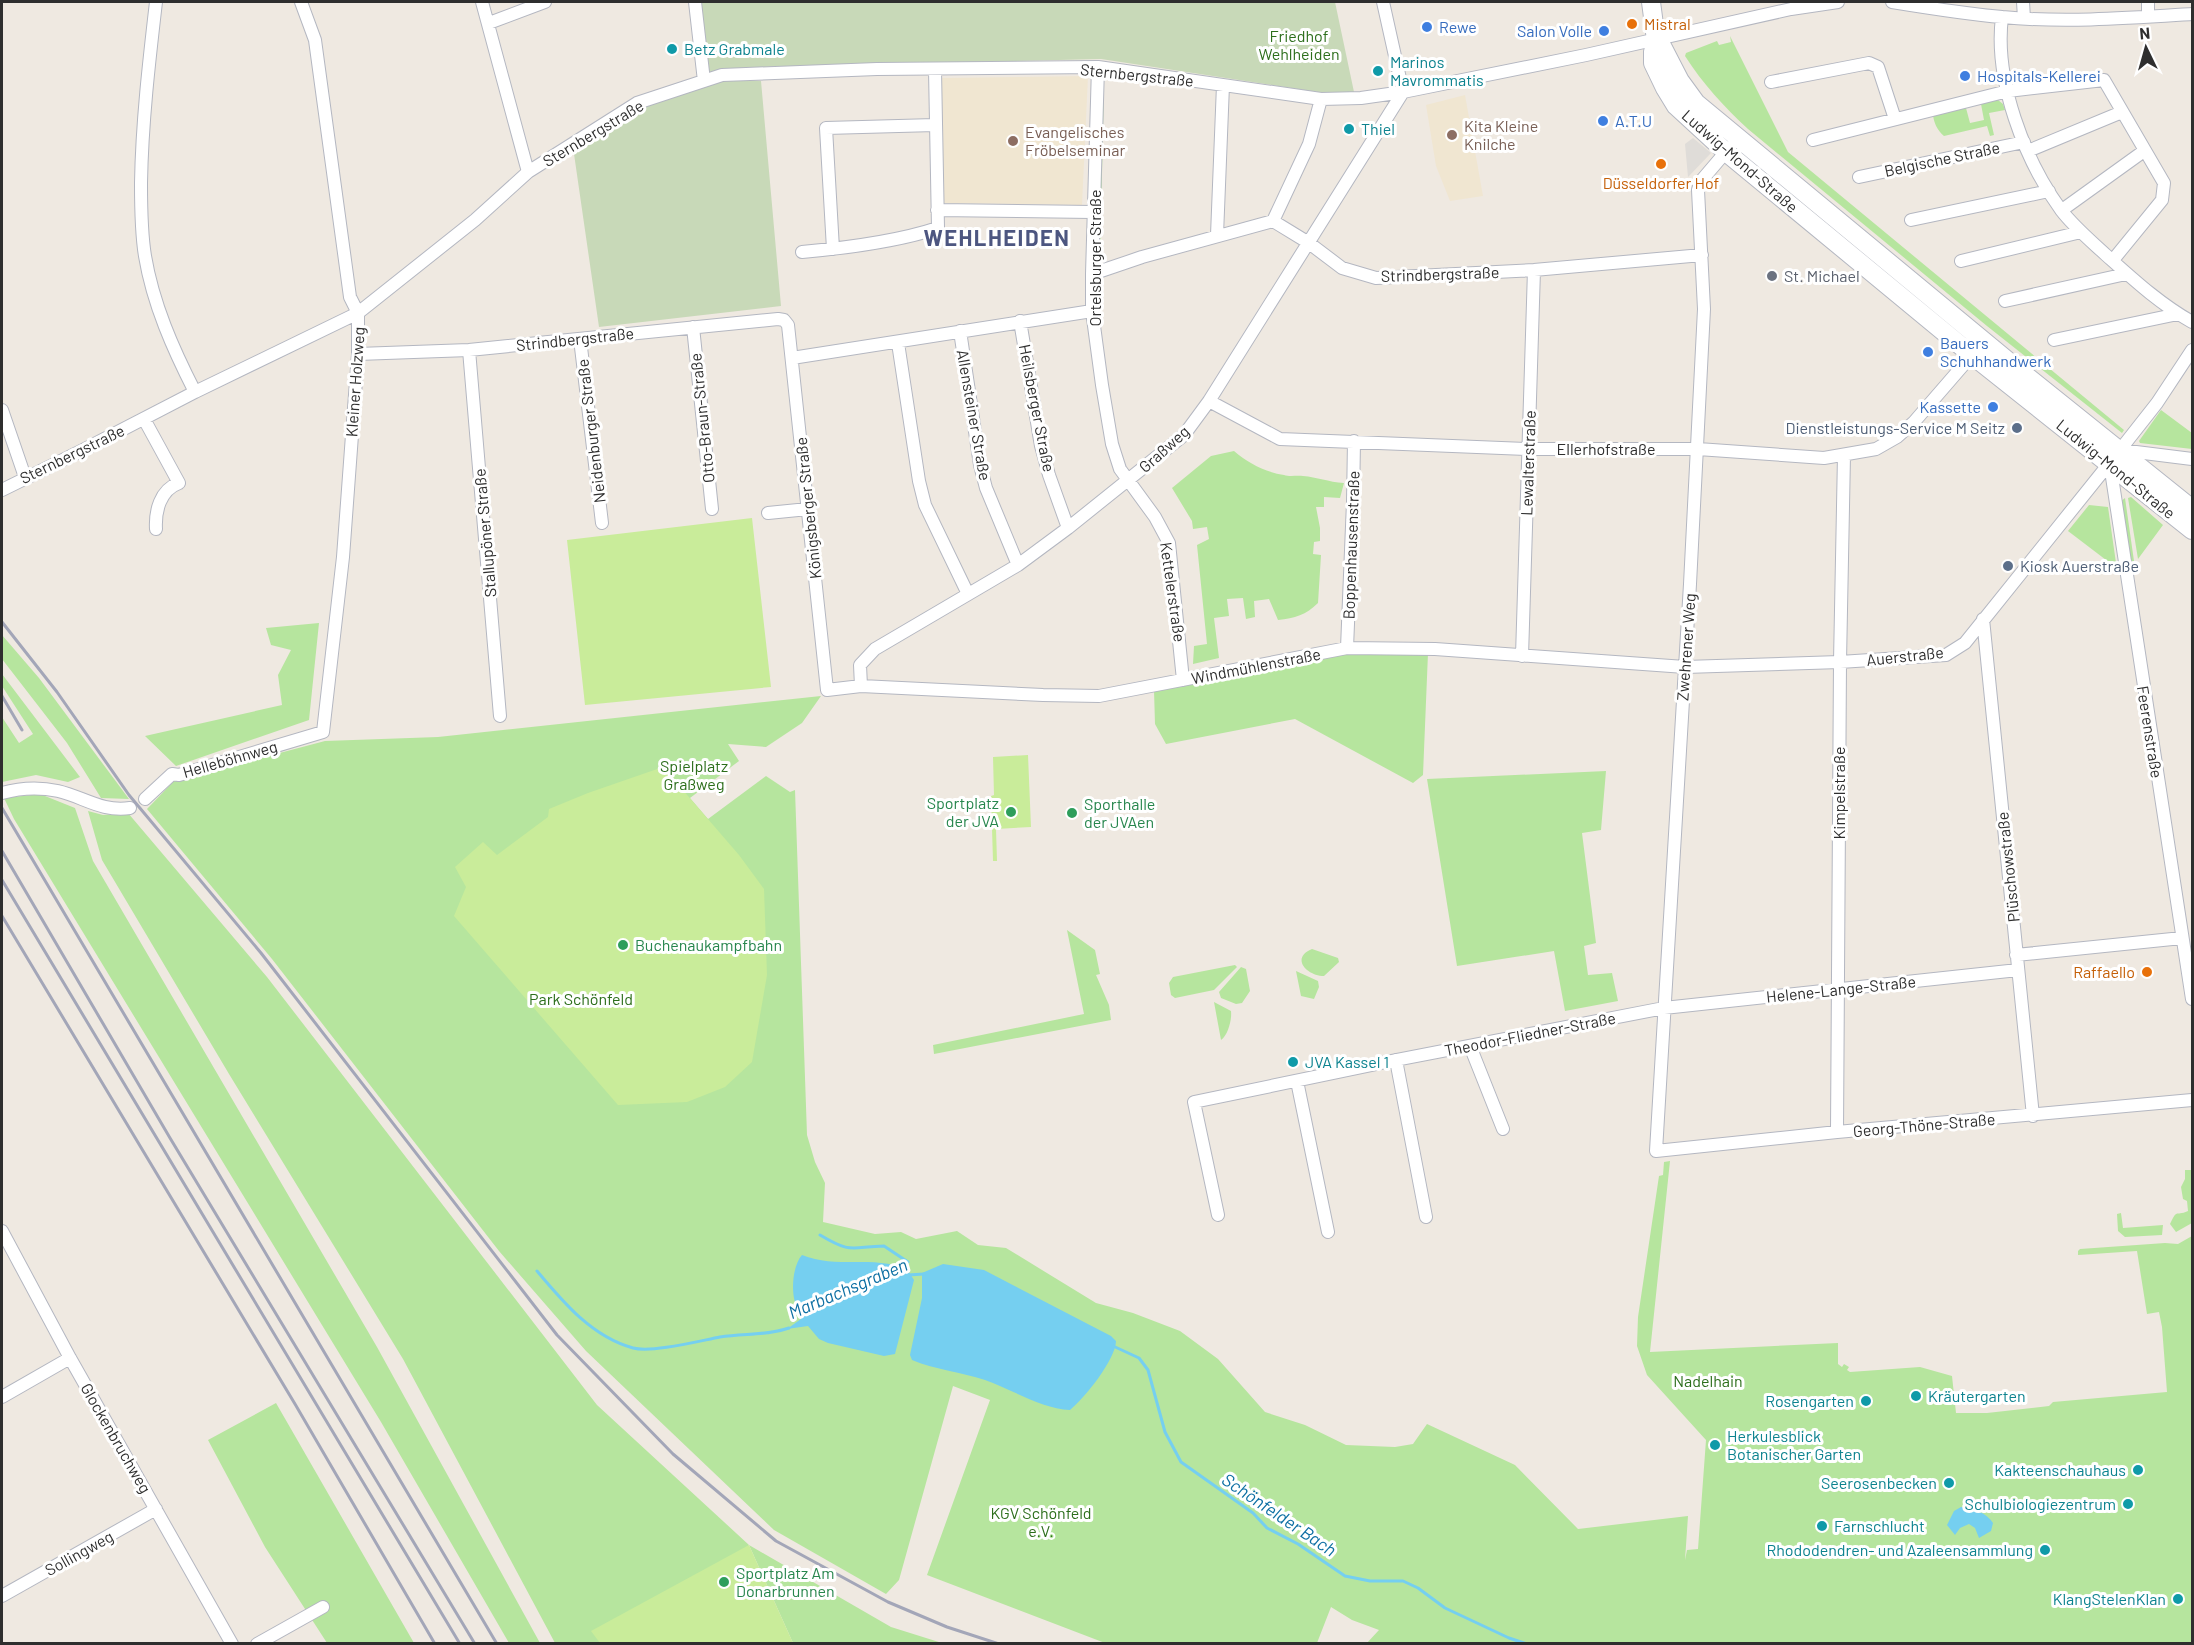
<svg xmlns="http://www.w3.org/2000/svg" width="2194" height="1645" font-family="Barlow,sans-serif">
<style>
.education{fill:#f0e6d1}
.green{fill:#b6e59e}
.cemetery{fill:#c8d9b8}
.pitch{fill:#c9ec9a}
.plaza{fill:#dfdcd8}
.water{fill:#75cff0}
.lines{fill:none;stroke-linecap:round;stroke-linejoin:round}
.stream{stroke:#75cff0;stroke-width:3}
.street-casing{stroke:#b4b7c1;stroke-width:14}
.secondary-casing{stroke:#b4b7c1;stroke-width:20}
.street{stroke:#fff;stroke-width:12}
.secondary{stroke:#fff;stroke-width:18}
.rail{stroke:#a3a6b8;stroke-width:3}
.food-dot{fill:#e8710a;stroke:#fff;stroke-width:2}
.shop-dot{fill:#3f7fe0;stroke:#fff;stroke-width:2}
.culture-dot{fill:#0f9aa8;stroke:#fff;stroke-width:2}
.education-dot{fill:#8d6e63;stroke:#fff;stroke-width:2}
.worship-dot{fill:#6b7280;stroke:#fff;stroke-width:2}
.service-dot{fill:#5c6f8a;stroke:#fff;stroke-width:2}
.leisure-dot{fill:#2e9e5b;stroke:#fff;stroke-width:2}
.labels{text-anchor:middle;stroke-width:6;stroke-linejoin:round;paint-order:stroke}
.food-label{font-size:16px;fill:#c56008;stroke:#fff;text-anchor:start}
.shop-label{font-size:16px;fill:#366cbe;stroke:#fff;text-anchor:start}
.park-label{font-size:16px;fill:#2c6e1b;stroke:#fff}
.culture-label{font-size:16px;fill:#0d838f;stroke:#fff;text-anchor:start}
.street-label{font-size:16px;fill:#2e2e2e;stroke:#fff}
.education-label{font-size:16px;fill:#785e54;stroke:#fff;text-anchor:start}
.worship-label{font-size:16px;fill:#5b616d;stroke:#fff;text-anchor:start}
.service-label{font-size:16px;fill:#4e5e75;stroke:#fff;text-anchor:end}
.leisure-label{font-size:16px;fill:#27864d;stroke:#fff;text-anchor:start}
.water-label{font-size:18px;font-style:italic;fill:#0d6fa3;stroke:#fff}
.district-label{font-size:22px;font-weight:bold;letter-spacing:1.5px;fill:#4d5680;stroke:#fff}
</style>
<rect width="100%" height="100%" fill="#efe9e1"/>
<path class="education" d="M1088 76 1082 205 942 203 940 78Z
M1465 95 1483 196 1450 201 1436 166 1426 105Z"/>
<path class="green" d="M1730 36 1788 152 2124 430 2122 433 1987 326 1748 129C1724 107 1703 84 1685 56L1686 53 1717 41 1719 45 1731 42Z
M1104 87 1100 261 1098 262 1103 88Z
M1998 100 2003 104 2005 110 1989 113 1994 135 1990 136 1987 126 1944 136C1937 130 1934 123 1933 115L1966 108 1970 123 1984 120 1981 104Z
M2161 410 2192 433V449L2140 443 2139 441Z
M1234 451C1248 463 1265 472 1284 475 1290 477 1297 475 1303 476 1317 477 1328 482 1344 483L1340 498 1324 497V507H1316L1320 528V541L1314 542 1313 554 1321 555 1318 603C1306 615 1295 618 1278 620L1269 599 1254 601 1255 617 1246 619 1243 598 1227 599 1229 616 1214 618 1219 658 1193 664 1194 646 1207 644 1197 545 1209 539 1207 527 1193 529 1192 521 1172 488 1211 456Z
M2131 497 2163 525 2138 559 2128 498Z
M2125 498 2134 561 2129 562 2120 502Z
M2089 505 2108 507 2116 563H2110L2068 531Z
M319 623 309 720 176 766 145 736 282 705 278 675 291 650 271 645 266 628Z
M2 635 39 678 129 799 101 798 67 743 2 659Z
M1347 652 1428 653 1423 775 1413 783 1295 719 1166 744 1155 724 1154 690Z
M2 674 80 777 68 782 36 775 2 782V717L19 743 33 734 2 686Z
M821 696 802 723 766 747 728 744 739 761 690 798 708 819 766 776 790 792 795 790 807 1135 815 1162 825 1183 823 1222 875 1234 901 1232 916 1239 957 1231 978 1245 1006 1248 1096 1303 1133 1313 1180 1331 1218 1359 1265 1412 1305 1425 1346 1445 1395 1447 1413 1444 1427 1424 1515 1465 1578 1529 1688 1516 1685 1560 1687 1550 1698 1549 1706 1440 1647 1375 1637 1346 1638 1317 1659 1176 1663 1175 1664 1162 1670 1161 1650 1352 1838 1343V1364L1842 1367 1844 1364 1849 1367 1847 1370 1850 1372 1920 1367 1952 1376 1956 1413H1987L2049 1406 2053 1402 2167 1392 2162 1327 2159 1312 2147 1314 2137 1251 2078 1255V1251L2080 1249 2165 1243 2178 1244 2192 1236V1643L1366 1644 1379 1630 1352 1620 1331 1607 1317 1643H1105L927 1575 990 1400 953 1386 899 1580 886 1594 774 1530 586 1351 499 1251 272 959 147 809 174 781 325 741 438 737Z
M1606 771 1601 830 1582 833 1596 943 1584 946 1588 975 1612 973 1618 1001 1565 1011 1554 951 1457 966 1427 779Z
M40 794 75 808 93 861 377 1347 540 1643H509L381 1422 14 819 4 798Z
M88 811 103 815 128 813 267 977 597 1405 749 1545 891 1627 942 1643H793L749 1545 630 1643H555L403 1359 229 1074 102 860Z
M1067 930 1095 950 1100 974 1096 975 1109 1005 1111 1020 934 1054 933 1045 1084 1014Z
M1312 949 1338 958 1339 962 1324 976C1307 976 1290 958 1312 949Z
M1235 965 1237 967 1214 990 1175 998 1171 995 1169 983 1173 977Z
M1241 967 1246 969 1250 991 1242 1003 1236 1004 1221 998 1219 992Z
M1296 971 1318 981 1319 987 1314 999 1301 996Z
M1214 1002 1231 1011C1232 1020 1228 1035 1221 1040Z
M2185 1170H2192V1223L2176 1232 2170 1224C2178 1208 2174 1217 2188 1211L2187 1201 2183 1199 2181 1187 2185 1179Z
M2121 1213 2123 1228 2163 1225 2162 1235 2125 1237 2118 1231 2117 1214Z
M276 1403 291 1429 414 1643H327L265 1547 208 1440Z"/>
<path class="cemetery" d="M700 2H1335L1354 92 1324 93 1101 59 763 67 723 69 708 73Z
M737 80 761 81 781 306 599 327 573 147 639 107 722 81Z"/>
<path class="pitch" d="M752 518 771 687 585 705 567 540Z
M1028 755 1031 827 996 829 997 861H993L991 796 994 795 993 757Z
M663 767 739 855 764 889 767 975 752 1062 725 1087 687 1102 618 1105 454 916 466 887 455 867 483 842 497 855 548 817 549 809 588 793Z
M749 1545 793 1643H600L591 1631Z"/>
<path class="plaza" d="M1693 138 1711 153 1688 177 1685 144Z"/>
<path class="water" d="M802 1255C836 1269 873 1255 907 1269L914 1280 895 1354 884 1356 828 1343 819 1339 808 1326 787 1329 801 1319C801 1312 796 1309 795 1302 791 1289 793 1265 802 1255Z
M943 1264 984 1270 1111 1336 1116 1341C1116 1359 1084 1399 1070 1410 1042 1409 1011 1389 985 1380 961 1372 936 1370 912 1360L910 1355 922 1298V1273Z
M1961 1507C1973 1508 1987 1513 1993 1523L1991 1531 1979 1538 1975 1528 1969 1524 1960 1528 1955 1535 1947 1525 1954 1511Z"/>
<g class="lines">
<path class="stream" d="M820 1235C852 1254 850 1247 884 1246L908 1262
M537 1271C563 1302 592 1337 633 1348 652 1353 699 1341 720 1337 743 1333 767 1336 789 1328
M908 1275 924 1274
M1113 1346 1139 1358 1148 1370 1165 1432 1181 1462 1253 1513 1267 1528 1298 1544 1345 1576 1370 1581H1403L1418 1588 1445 1608 1509 1638 1527 1644"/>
<g class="street-casing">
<path id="street" d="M156 2C149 62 142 123 141 183 141 207 141 232 145 256 153 304 173 349 195 392
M482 2 528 172
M695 2 704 81
M1383 2 1403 92
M1892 2C1929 8 1966 14 2002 17 2065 23 2130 18 2192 14
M2023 2 2024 18
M2148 2V17
M2002 17C1994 80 2024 159 2061 210 2074 227 2091 241 2106 255 2134 280 2160 304 2192 322
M489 23 545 2
M1098 67 1092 274V311L1102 385 1112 444 1120 469 1155 517 1169 543 1183 680
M1771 82 1869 63 1878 67 1895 119
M1813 140 2008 91 2104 80 2164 183 2162 200 2113 260
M1730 147 1701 181 1698 190 1704 309 1690 584 1656 1151 1837 1132 2192 1100
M2028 151 2122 112
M1859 177 2024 142
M937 210 1093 212
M2062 210 2144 151
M1911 220 2049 191
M1273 221 1309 144 1321 99
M1217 235 1223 85
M833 249 826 128 935 125
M802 252C846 248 896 242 938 228L935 70
M1961 261 2081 232
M1092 274 1142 257 1273 221 1309 243 1342 268 1376 278 1534 270 1702 255
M2005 301 2126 274
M1020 321 1041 446 1049 475 1068 528
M693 327 712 509
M960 331 980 465 986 488 1018 565
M580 339 602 523
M2054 340 2178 314
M898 343 919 481 925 505 968 594
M469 350 500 716
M358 354 469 350 778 319 784 320 788 325 827 690 861 686 1043 695 1099 696 1347 648 1435 649 1685 667 1840 662 1946 655 1965 643 2120 450 2192 459
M792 358 1092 311
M1209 401 1280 439 1528 449H1698L1824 458 1876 449 1897 437 1914 422 1972 355
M2 410 25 477
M144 419 179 483C160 490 155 511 156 529
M2120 450 2157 403 2192 350
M2110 464 2192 999
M2 490 83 450 195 392 358 313 475 220 528 172 637 103 722 75 877 69 1098 67 1321 99 1361 98 1403 92 1586 55 1791 9 1838 2
M768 513 808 509
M1983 619 2033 1116
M1347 648 1353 502 1354 441
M1522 656 1534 270
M861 686 860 665 875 649 1018 565 1068 528 1184 435 1209 401 1403 92
M2 793C20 788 39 787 58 791 84 797 101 812 130 808
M145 799 172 774 179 775 323 732 343 557 358 354V313L350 297 315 40 301 2
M2016 955 2182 938
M1470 1046 1503 1129
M1396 1060 1426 1217
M1297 1081 1328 1232
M1837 1132 1840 662 1844 455
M1218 1215 1194 1102 1396 1060 1664 1008 2018 970
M2 1231 70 1358 232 1644
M2 1397 70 1358
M2 1596 156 1509
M257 1644 323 1607"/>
</g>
<g class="secondary-casing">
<path id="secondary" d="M1651 2 1656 40 1653 52V63L1665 88 1676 106 1726 152 1972 355 2192 530
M1656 40 1663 48 1680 81 1696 103 2015 367 2192 509"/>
</g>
<use href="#street" class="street"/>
<use href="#secondary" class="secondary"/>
<path class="rail" d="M2 622 57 692 129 795 261 953 557 1335 673 1454 776 1541 888 1602 947 1627 999 1644
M2 696 22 730
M2 808 497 1644
M2 851 170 1138 475 1644
M2 880 460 1644
M2 916 295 1404 435 1644"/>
</g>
<g class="food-dot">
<circle cx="1632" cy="24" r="6"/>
<circle cx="1661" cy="164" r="6"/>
<circle cx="2147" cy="972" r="6"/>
</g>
<g class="shop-dot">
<circle cx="1427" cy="27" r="6"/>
<circle cx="1604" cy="31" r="6"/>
<circle cx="1965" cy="76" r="6"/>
<circle cx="1603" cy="121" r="6"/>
<circle cx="1928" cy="352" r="6"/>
<circle cx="1993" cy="407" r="6"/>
</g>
<g class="culture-dot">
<circle cx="672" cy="49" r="6"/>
<circle cx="1378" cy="71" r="6"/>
<circle cx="1349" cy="129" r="6"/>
<circle cx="1293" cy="1062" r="6"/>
<circle cx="1916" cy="1396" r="6"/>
<circle cx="1866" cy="1401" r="6"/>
<circle cx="1715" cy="1445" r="6"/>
<circle cx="2138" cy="1470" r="6"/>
<circle cx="1949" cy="1483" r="6"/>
<circle cx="2128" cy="1504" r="6"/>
<circle cx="1822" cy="1526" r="6"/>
<circle cx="2045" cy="1550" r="6"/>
<circle cx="2178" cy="1599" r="6"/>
</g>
<g class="education-dot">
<circle cx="1452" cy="135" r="6"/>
<circle cx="1013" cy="141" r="6"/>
</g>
<circle class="worship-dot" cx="1772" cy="276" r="6"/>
<g class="service-dot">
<circle cx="2017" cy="428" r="6"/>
<circle cx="2008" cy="566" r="6"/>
</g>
<g class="leisure-dot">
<circle cx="1011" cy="812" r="6"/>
<circle cx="1072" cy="813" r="6"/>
<circle cx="623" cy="945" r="6"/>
<circle cx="724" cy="1582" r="6"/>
</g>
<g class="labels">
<g class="food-label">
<text x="1644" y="30">Mistral</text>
<text x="1661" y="189" text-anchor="middle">Düsseldorfer Hof</text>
<text x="2135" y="978" text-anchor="end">Raffaello</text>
</g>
<g class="shop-label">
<text x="1439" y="33">Rewe</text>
<text x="1592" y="37" text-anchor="end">Salon Volle</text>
<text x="1977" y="82">Hospitals-Kellerei</text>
<text x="1615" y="127">A.T.U</text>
<text x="1940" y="349">Bauers<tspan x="1940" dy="18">Schuhhandwerk</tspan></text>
<text x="1981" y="413" text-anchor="end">Kassette</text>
</g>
<g class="park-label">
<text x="1299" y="42">Friedhof<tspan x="1299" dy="18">Wehlheiden</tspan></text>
<text x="694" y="772">Spielplatz<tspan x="694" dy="18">Graßweg</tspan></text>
<text x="581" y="1005">Park Schönfeld</text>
<text x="1708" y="1387">Nadelhain</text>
<text x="1041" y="1519">KGV Schönfeld<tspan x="1041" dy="18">e.V.</tspan></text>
</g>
<g class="culture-label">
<text x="684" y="55">Betz Grabmale</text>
<text x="1390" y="68">Marinos<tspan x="1390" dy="18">Mavrommatis</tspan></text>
<text x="1361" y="135">Thiel</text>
<text x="1305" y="1068">JVA Kassel 1</text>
<text x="1928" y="1402">Kräutergarten</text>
<text x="1854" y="1407" text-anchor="end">Rosengarten</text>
<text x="1727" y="1442">Herkulesblick<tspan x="1727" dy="18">Botanischer Garten</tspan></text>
<text x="2126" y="1476" text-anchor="end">Kakteenschauhaus</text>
<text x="1937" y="1489" text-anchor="end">Seerosenbecken</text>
<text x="2116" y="1510" text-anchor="end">Schulbiologiezentrum</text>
<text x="1834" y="1532">Farnschlucht</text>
<text x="2033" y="1556" text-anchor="end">Rhododendren- und Azaleensammlung</text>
<text x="2166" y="1605" text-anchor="end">KlangStelenKlan</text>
</g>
<g class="street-label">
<text transform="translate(1137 75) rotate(6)" y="6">Sternbergstraße</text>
<text transform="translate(593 133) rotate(-31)" y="6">Sternbergstraße</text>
<text transform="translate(1942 159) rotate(-12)" y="6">Belgische Straße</text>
<text transform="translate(1740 161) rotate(41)" y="6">Ludwig-Mond-Straße</text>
<text transform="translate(1095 258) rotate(-90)" y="6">Ortelsburger Straße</text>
<text transform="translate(1440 274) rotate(-2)" y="6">Strindbergstraße</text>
<text transform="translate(575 339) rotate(-6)" y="6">Strindbergstraße</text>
<text transform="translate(355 382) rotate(-86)" y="6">Kleiner Holzweg</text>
<text transform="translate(1037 408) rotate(79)" y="6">Heilsberger Straße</text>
<text transform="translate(974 415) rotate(80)" y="6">Allensteiner Straße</text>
<text transform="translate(702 418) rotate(-96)" y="6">Otto-Braun-Straße</text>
<text transform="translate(591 431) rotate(-97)" y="6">Neidenburger Straße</text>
<text transform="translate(1164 449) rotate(-42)" y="6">Graßweg</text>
<text x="1606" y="455">Ellerhofstraße</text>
<text transform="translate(72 454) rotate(-26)" y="6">Sternbergstraße</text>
<text transform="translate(1528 463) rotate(-88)" y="6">Lewalterstraße</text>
<text transform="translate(2116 469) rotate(39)" y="6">Ludwig-Mond-Straße</text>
<text transform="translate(808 508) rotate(-96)" y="6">Königsberger Straße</text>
<text transform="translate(485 533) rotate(-95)" y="6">Stallupöner Straße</text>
<text transform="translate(1351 545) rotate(-88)" y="6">Boppenhausenstraße</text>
<text transform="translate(1173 592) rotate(82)" y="6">Kettelerstraße</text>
<text transform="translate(1686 647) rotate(-86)" y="6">Zwehrener Weg</text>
<text transform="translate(1905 656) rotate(-6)" y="6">Auerstraße</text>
<text transform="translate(1256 666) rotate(-11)" y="6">Windmühlenstraße</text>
<text transform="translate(2150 732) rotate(81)" y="6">Feerenstraße</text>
<text transform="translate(230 759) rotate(-16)" y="6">Helleböhnweg</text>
<text transform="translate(1839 793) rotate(-90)" y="6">Kimpelstraße</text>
<text transform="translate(2008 867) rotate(-96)" y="6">Plüschowstraße</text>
<text transform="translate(1841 989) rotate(-6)" y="6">Helene-Lange-Straße</text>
<text transform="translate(1530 1034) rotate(-11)" y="6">Theodor-Fliedner-Straße</text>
<text transform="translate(1924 1125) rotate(-5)" y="6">Georg-Thöne-Straße</text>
<text transform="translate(116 1438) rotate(60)" y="6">Glockenbruchweg</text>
<text transform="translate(79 1553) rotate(-29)" y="6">Sollingweg</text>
</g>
<g class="education-label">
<text x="1464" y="132">Kita Kleine<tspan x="1464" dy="18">Knilche</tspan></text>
<text x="1025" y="138">Evangelisches<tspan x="1025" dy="18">Fröbelseminar</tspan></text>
</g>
<g class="worship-label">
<text x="1784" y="282">St. Michael</text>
</g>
<g class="service-label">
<text x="2005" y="434">Dienstleistungs-Service M Seitz</text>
<text x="2020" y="572" text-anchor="start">Kiosk Auerstraße</text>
</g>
<g class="leisure-label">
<text x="999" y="809" text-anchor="end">Sportplatz<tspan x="999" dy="18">der JVA</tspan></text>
<text x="1084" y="810">Sporthalle<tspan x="1084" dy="18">der JVAen</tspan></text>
<text x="635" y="951">Buchenaukampfbahn</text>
<text x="736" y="1579">Sportplatz Am<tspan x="736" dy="18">Donarbrunnen</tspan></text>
</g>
<g class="water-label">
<text transform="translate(848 1289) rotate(-23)" y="6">Marbachsgraben</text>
<text transform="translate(1279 1515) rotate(34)" y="6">Schönfelder Bach</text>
</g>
<g class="district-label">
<text x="997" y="246">WEHLHEIDEN</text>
</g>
</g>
<rect width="2194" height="1645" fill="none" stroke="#2e2e2e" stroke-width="6"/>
<g transform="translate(2146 48) rotate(355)" stroke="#ffffff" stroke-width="4.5" paint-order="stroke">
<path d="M0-4.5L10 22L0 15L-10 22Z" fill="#2e2e2e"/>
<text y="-9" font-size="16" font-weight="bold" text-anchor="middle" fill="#2e2e2e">N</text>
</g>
</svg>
